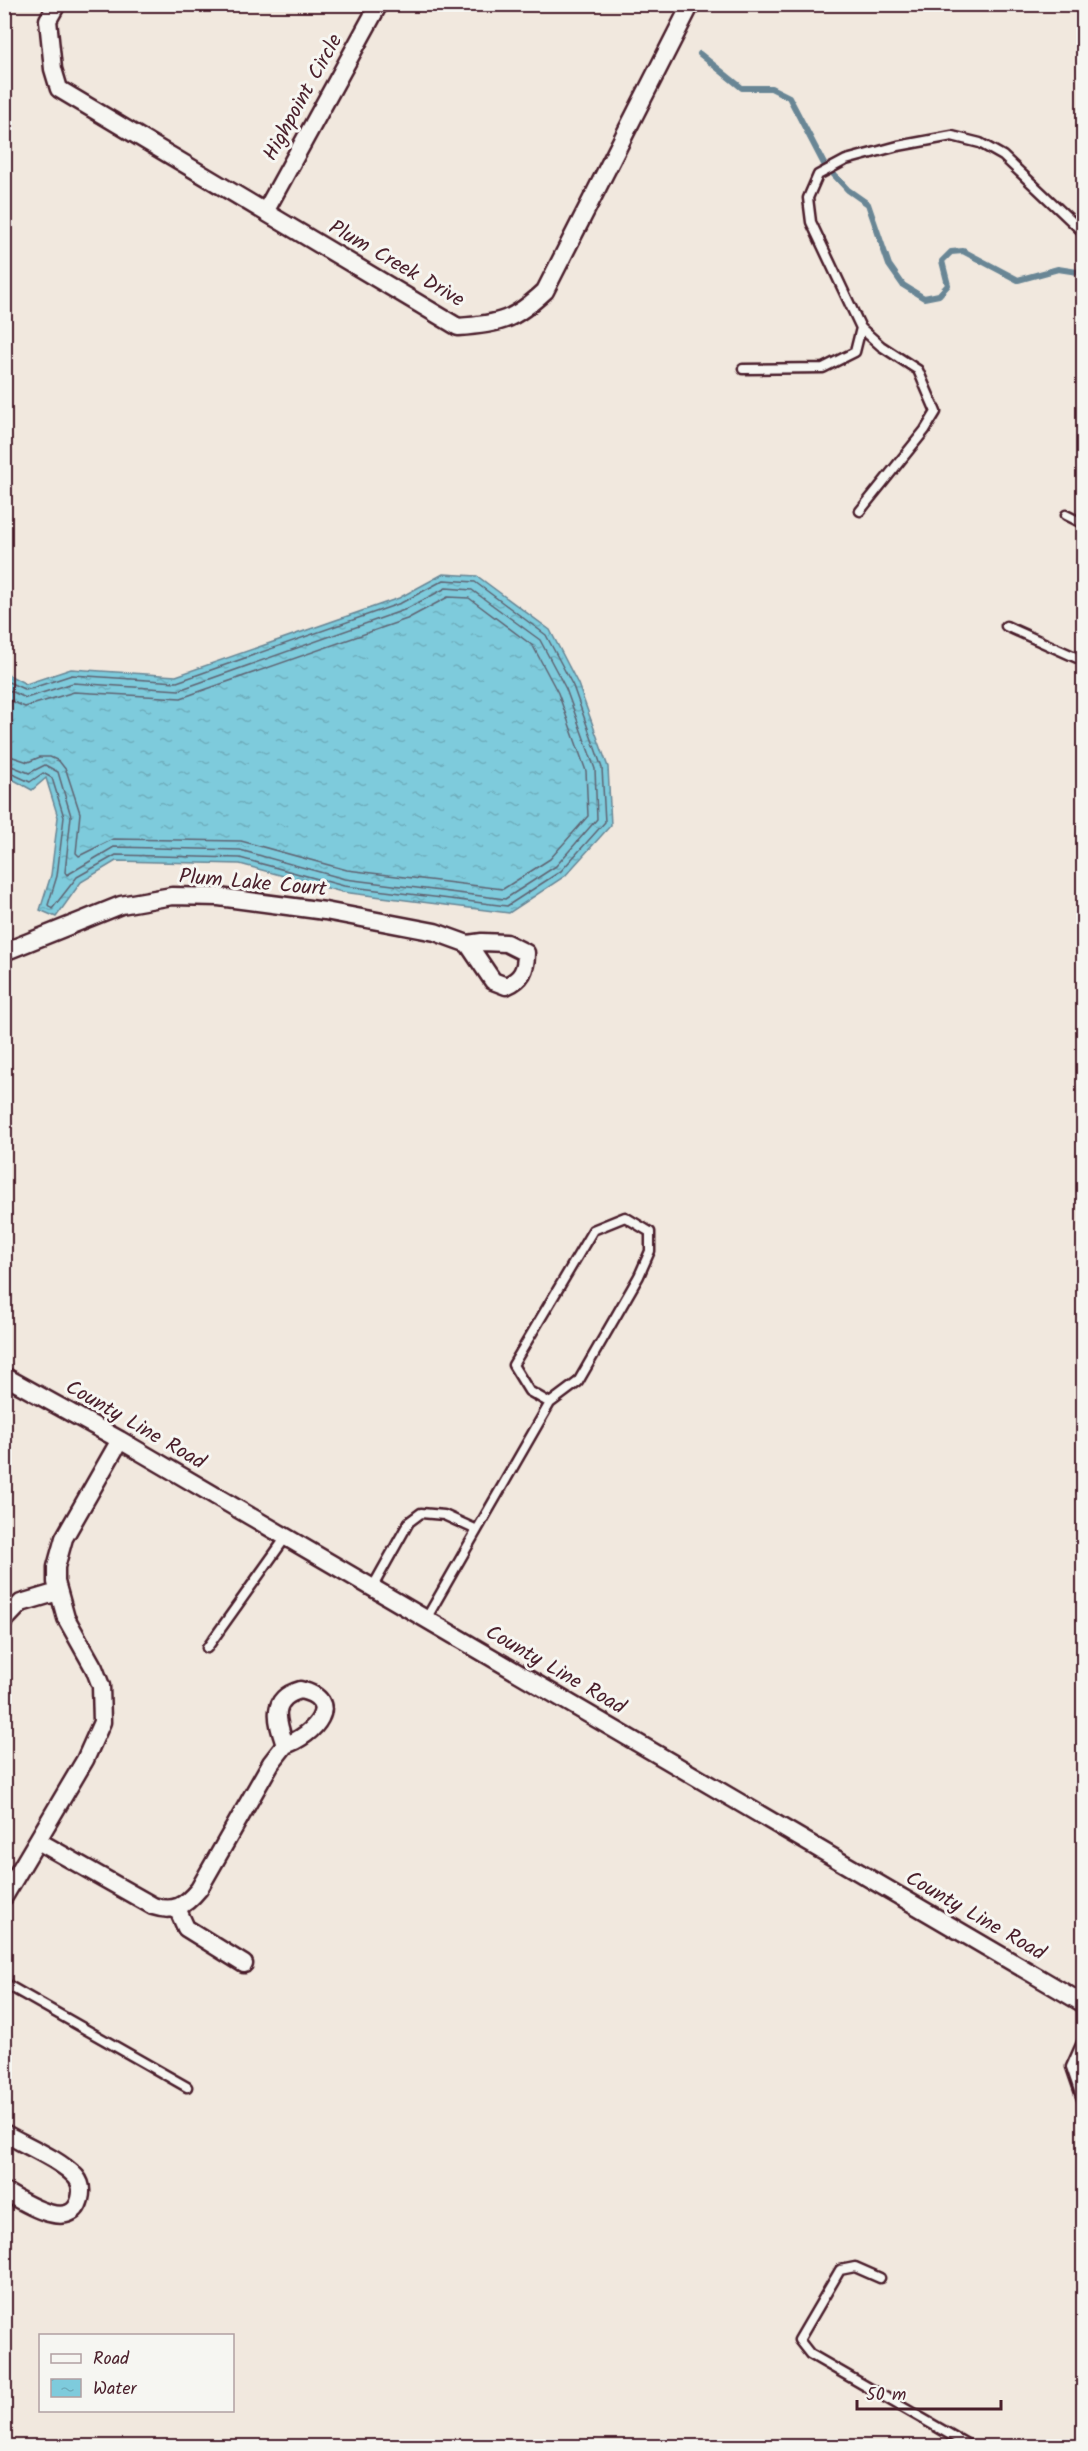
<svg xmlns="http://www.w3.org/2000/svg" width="1088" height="2451" font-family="Kalam,sans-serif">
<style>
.water{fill:url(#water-ripples);stroke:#698695;stroke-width:1.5}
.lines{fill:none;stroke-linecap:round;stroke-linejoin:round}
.shore{stroke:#5f6472;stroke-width:1.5}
.stream{stroke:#698695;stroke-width:6}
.lane-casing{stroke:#4a1f2b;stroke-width:13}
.street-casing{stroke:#4a1f2b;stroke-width:21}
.lane{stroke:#f6f6f2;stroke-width:8}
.street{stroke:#f6f6f2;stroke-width:16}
.labels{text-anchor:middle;stroke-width:6;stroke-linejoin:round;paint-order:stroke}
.street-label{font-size:21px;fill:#4a1f2b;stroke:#f6f6f2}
</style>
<defs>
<pattern id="water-ripples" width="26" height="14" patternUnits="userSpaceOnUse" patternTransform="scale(1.5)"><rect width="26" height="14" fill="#7ecbdc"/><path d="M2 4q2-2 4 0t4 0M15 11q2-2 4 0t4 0" fill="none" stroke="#6eaebd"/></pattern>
</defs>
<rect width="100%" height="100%" fill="#f1e8de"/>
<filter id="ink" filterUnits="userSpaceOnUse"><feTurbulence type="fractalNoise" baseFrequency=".0167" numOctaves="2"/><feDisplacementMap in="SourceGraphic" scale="12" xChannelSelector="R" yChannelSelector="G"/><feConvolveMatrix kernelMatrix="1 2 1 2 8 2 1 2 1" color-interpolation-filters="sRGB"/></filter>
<g filter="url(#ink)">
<path class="water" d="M443 574 477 576 550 630 578 684 608 767 611 825 565 876 509 913 342 892 240 864 116 861 81 882 56 917 40 910 51 875 58 817 46 778 32 790 5 775V673L26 684 71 669 176 676 399 598Z"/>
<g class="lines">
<path class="shore" d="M4 680 26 690 72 675 177 682 401 603 444 580 475 582 546 635 573 686 602 768 605 822 561 871 507 906 344 886 240 858 116 855 77 877 52 909 48 905 57 876 64 817 52 778 43 773 30 782 4 770
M4 688 26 698 73 683 179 690 404 610 446 588 472 590 540 640 566 689 595 769 597 819 556 866 505 899 345 879 240 850 114 847 67 875 65 872 71 816 58 772 45 765 29 773 4 763
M4 698 25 707 74 692 181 698 407 619 448 597 469 598 533 646 558 693 586 771 588 816 550 859 503 889 347 870 241 841 113 839 79 856 76 853 80 813 66 770 59 761 50 757H40L28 762 4 754"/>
<path class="stream" d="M700 54 742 88H771L789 97 824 164 848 190 868 204 889 265 903 285 924 298 939 295 948 285 942 261 951 252 963 251 1018 280 1058 269 1084 273"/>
<g class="lane-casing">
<path id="lane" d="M743 369 823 368 855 352 861 328
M860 511 925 430 936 412 918 370 881 346 861 328 811 222 808 198 818 175 846 160 898 146 952 136 980 143 1003 156 1084 233
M1066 515 1084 524
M1006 626 1084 661
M477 1530 550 1403 529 1391 513 1365 593 1230 625 1217 650 1232V1251L639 1276 578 1382 550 1403
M372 1588 409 1522 421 1513 444 1515 477 1530 426 1619
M207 1648 286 1537
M4 1983 187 2087
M1084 2038 1071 2067 1084 2105
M880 2278 855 2267 840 2270 799 2340 810 2354 970 2446"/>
</g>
<g class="street-casing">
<path id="street" d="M57 4 48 20 53 69 59 89 458 327C501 324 514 320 545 291L691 4
M265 212 379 4
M482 942 506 943 526 953C526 970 522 979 506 986L493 981 468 944Z
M4 952 121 905 172 896 219 897 325 911 435 932 468 944
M4 1376 120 1440 1084 2004
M4 1621 21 1603 58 1592
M300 1690C345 1700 314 1736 285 1745 277 1721 269 1699 300 1690Z
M38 1841 153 1906C174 1913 185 1906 199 1889L271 1763 285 1745
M4 1897 85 1760 102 1722 101 1686 94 1668 66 1618 56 1582V1567L64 1538 120 1440
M177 1908 186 1928 244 1964
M4 2133C25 2145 61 2160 76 2177 81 2183 82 2191 80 2199 71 2234 21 2201 4 2191"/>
</g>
<use href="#lane" class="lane"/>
<use href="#street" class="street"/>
</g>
</g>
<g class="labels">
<g class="street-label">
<text transform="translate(302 97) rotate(-61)" y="7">Highpoint Circle</text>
<text transform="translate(397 263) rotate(30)" y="7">Plum Creek Drive</text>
<text transform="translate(253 882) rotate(5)" y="7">Plum Lake Court</text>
<text transform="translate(136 1424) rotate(30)" y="7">County Line Road</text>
<text transform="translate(556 1669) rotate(30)" y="7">County Line Road</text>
<text transform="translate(976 1915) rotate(30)" y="7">County Line Road</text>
</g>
</g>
<rect width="1088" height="2451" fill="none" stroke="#f6f6f2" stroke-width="24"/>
<rect x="12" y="12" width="1064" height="2427" fill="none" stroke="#4a1f2b" stroke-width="2" filter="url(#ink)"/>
<rect x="39" y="2334" width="195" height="78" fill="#f6f6f2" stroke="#b1a0a2" stroke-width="1.5"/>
<rect x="51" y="2354" width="30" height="9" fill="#f6f6f2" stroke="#b1a0a2" stroke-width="1.5"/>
<text x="93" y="2364" font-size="18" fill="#4a1f2b">Road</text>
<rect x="51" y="2379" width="30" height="18" fill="url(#water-ripples)" stroke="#b1a0a2" stroke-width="1.5"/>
<text x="93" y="2394" font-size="18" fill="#4a1f2b">Water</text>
<path d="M857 2400v9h144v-9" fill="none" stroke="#4a1f2b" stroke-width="3"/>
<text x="866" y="2400" font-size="18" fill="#4a1f2b" stroke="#f6f6f2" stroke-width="4.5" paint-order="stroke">50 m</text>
</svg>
